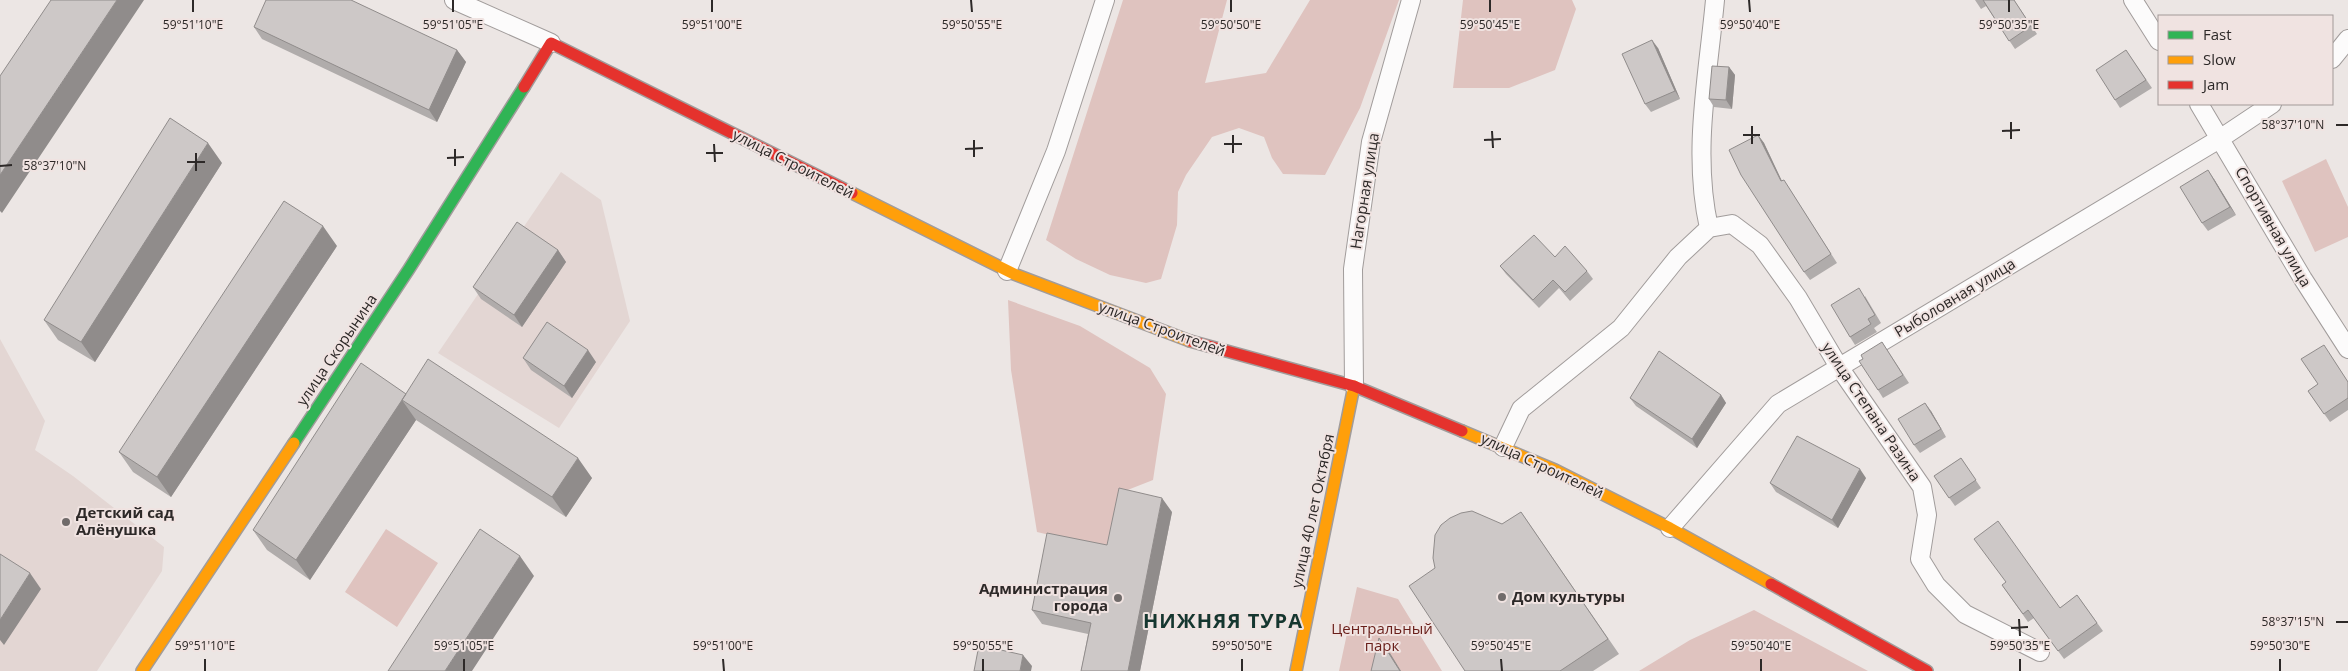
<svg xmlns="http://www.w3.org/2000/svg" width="2348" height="671" font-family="'Open Sans',sans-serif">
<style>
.built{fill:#e3d6d3}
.green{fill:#dfc3bf}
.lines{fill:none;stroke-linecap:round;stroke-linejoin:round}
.street-casing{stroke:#a19c9b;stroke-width:20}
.fast-casing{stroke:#a19c9b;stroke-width:14}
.slow-casing{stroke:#a19c9b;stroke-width:14}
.jam-casing{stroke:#a19c9b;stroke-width:14}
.street{stroke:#fcfbfb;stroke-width:18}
.fast{stroke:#30b455;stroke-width:11}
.slow{stroke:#ff9f0a;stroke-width:11}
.jam{stroke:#e5322d;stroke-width:11}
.wall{fill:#b0acab}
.shaded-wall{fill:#908c8b}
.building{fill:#cdc8c7;stroke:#908c8b}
.ticks{fill:none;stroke:#2d2928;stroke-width:2}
.poi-dot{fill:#706b6a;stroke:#f0e3e1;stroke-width:2}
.labels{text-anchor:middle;stroke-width:4;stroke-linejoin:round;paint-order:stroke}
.street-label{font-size:15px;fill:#2d2928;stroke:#f0e3e1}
.poi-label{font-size:15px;font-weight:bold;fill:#2d2928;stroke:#f0e3e1;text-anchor:start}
.park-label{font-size:15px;fill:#691f1a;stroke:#f0e3e1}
.district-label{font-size:20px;font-weight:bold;letter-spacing:1px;fill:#16362f;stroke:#f0e3e1}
.ticks-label{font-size:12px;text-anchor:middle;fill:#2d2928;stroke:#f0e3e1;stroke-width:4;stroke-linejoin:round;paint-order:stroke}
</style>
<rect width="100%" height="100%" fill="#ece6e4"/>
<path class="built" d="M561 172 601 200 630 321 559 428 438 353Z
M0 339 45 421 35 450 73 476 164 547 162 571 97 671H0Z"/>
<path class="green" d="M1123 0H1227L1205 83 1266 73 1310 0H1399L1360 108 1325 175 1283 174 1272 158 1264 137 1239 128 1212 137 1186 175 1178 192 1177 225 1161 279 1146 283 1110 275 1076 259 1046 240Z
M1463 0H1572L1576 9 1555 70 1509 88H1453Z
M2326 159 2348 207V237L2315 252 2282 181Z
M1008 300 1080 326 1150 368 1166 394 1153 480 1125 491 1109 549 1037 532 1011 370Z
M386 529 438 563 397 627 345 592Z
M1357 587 1398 599 1442 671H1339Z
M1754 610 1868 671H1639L1690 640Z"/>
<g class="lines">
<g class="street-casing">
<path id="street" d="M454 0 551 43
M2133 0 2159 41
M2332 59 2348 39
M2199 104 2303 279 2348 349
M1709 228 1732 224 1760 245 1798 298 1839 367 1922 487 1927 515 1920 559 1936 585 1965 614 2040 652
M1709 228C1692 153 1708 76 1715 0
M1007 271 1056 151 1105 0
M1354 386 1353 269 1371 142 1411 0
M1503 447 1521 409 1621 328 1678 257 1709 228
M1670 528 1778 404 2221 138 2272 104"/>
</g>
<g class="fast-casing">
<path id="fast" d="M294 443 409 269 524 87"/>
</g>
<g class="slow-casing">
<path id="slow" d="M852 193 1014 274 1190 341
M1462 431 1555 470 1670 528 1771 584
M142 671 294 443
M1296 671 1354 386"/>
</g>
<g class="jam-casing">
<path id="jam" d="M524 87 551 43 852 193
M1190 341 1354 386 1462 431
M1771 584 1927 671"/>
</g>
<use href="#street" class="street"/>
<use href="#fast" class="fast"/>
<use href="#slow" class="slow"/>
<use href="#jam" class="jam"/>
</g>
<path class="wall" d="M1975 0H2014L2037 34 2015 49 1986 6 1981 9Z
M254 27 457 50 466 62 437 122 262 39Z
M1658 48 1680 99 1651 112 1645 104Z
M2126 50 2152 88 2120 108 2115 100Z
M1729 67 1735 75 1732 109 1714 107 1709 99Z
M1758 135 1764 143 1782 181 1789 188 1837 263 1810 280 1804 272Z
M222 163 95 362 58 340 44 320Z
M2214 179 2236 215 2208 231 2202 223Z
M337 246 171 497 133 472 119 452Z
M558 250 566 262 522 327 481 299 473 287Z
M1555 257 1587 271 1593 279 1570 301 1559 288 1539 308 1506 274 1500 266Z
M1865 296 1881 323 1874 328 1877 332 1855 345 1850 337Z
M1882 342 1909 383 1883 398 1878 390 1863 359Z
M2329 353 2348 382V410L2330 422 2308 391 2318 384Z
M523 358 596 362 572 398 531 370Z
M406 394 592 478 566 517 416 420 310 580 267 550 253 530Z
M1721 395 1726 403 1697 448 1636 406 1630 398Z
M1931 411 1946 437 1920 453 1914 445Z
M1961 458 1981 488 1955 506 1934 476Z
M1866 478 1838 528 1776 492 1770 483Z
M1172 512 1140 671H1081L1088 634 1042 624 1032 610 1107 545Z
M1521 512 1619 654 1593 671H1465L1435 568Z
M2002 585 2060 608 2077 595 2103 631 2064 659 2034 618 2028 622Z"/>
<path class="shaded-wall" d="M117 0H144L2 213 0 211V175Z
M1652 40 1658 48 1680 99 1675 91Z
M457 50 466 62 437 122 429 110Z
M1729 67 1735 75 1732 109 1726 100Z
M1758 135 1764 143 1786 190 1781 181Z
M208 143 222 163 95 362 81 342Z
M2208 170 2214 179 2236 215 2230 207Z
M323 226 337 246 171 497 157 477Z
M558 250 566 262 522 327 514 315Z
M588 350 596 362 572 398 564 386Z
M406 394 402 400 416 420 310 580 296 560Z
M1721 395 1726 403 1697 448 1692 439Z
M1925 403 1931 411 1946 437 1941 429Z
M578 458 592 478 566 517 552 497Z
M1860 469 1866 478 1838 528 1832 520Z
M1162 498 1172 512 1140 671H1128Z
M520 556 534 576 472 671H445Z
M30 573 41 589 4 645 0 640V620Z
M1379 638 1390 653 1401 671H1400Z
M1023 655 1032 666 1031 671H1020Z"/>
<path class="building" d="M51 0H117L0 175V76Z
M266 0H351L457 50 429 110 254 27Z
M1983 0H2014L2031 26 2009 41Z
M1652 40 1675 91 1645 104 1622 54Z
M2126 50 2146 80 2115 100 2096 70Z
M1712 66 1729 67 1726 100 1709 99Z
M170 118 208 143 81 342 44 320Z
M1758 135 1781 181 1784 180 1831 254 1804 272 1741 175 1729 150Z
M2208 170 2230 207 2202 223 2180 187Z
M284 201 323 226 157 477 119 452Z
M517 222 558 250 514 315 473 287Z
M1534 235 1555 257 1565 246 1587 271 1565 292 1553 280 1533 300 1500 266Z
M1859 288 1875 315 1868 319 1871 324 1850 337 1831 305Z
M547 322 588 350 564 386 523 358Z
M1882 342 1903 375 1878 390 1859 361 1863 359 1861 355Z
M2324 345 2348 382V398L2324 414 2308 391 2318 384 2301 359Z
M1659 351 1721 395 1692 439 1630 398Z
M428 359 578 458 552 497 402 400Z
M361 363 406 394 296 560 253 530Z
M1925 403 1941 429 1914 445 1898 419Z
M1797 436 1860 469 1832 520 1770 483Z
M1961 458 1976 480 1949 498 1934 476Z
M1119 488 1162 498 1128 671H1081L1091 623 1032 610 1047 533 1107 545Z
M1472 511 1502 524 1521 512 1608 639 1560 671H1465L1409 586 1435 568 1433 558 1435 535 1441 525 1450 518 1461 513Z
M1998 521 2060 608 2077 595 2097 623 2058 651 2028 610 2023 614 2002 585 2006 582 1974 539Z
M480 529 520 556 445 671H388Z
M0 554 30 573 0 620Z
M1379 638 1400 671H1371Z
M979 645 1023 655 1020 671H974Z"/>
<path class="ticks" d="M193 0V12M453 0V12M712 0V12M971 0 972 12M1231 0V12M1490 0V12M1749 0 1750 12M2009 0V12M2011 122V139M2336 125H2348M1752 126V144M1492 131 1493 148M2002 131 2020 130M1233 135V153M1743 135H1760M974 140V157M1484 140 1501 139M714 144 715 162M1224 144H1242M455 149V166M965 149 983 148M196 153V171M706 153H723M447 158 464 157M187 162H205M0 166 12 165M2019 619 2020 636M2336 622H2348M2011 628 2028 627M205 659V671M464 659V671M723 659 724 671M983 659V671M1242 659V671M1501 659 1502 671M1761 659V671M2020 659V671M2280 659V671"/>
<g class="poi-dot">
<circle cx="66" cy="522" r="5"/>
<circle cx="1502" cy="597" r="5"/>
<circle cx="1118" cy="598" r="5"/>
</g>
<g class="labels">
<g class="street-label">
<text transform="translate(793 164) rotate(27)" y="5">улица Строителей</text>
<text transform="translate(1365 191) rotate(-81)" y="5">Нагорная улица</text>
<text transform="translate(2273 227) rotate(60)" y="5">Спортивная улица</text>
<text transform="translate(1955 298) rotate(-31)" y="5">Рыболовная улица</text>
<text transform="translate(1162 329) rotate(20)" y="5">улица Строителей</text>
<text transform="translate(337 350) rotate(-56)" y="5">улица Скорынина</text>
<text transform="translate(1871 412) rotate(56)" y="5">улица Степана Разина</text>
<text transform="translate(1542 466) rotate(25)" y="5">улица Строителей</text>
<text transform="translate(1313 511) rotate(-78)" y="5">улица 40 лет Октября</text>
</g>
<g class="poi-label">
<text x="76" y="518">Детский сад<tspan x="76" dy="17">Алёнушка</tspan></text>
<text x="1108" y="594" text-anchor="end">Администрация<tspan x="1108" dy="17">города</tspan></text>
<text x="1512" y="602">Дом культуры</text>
</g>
<g class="park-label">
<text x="1382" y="634">Центральный<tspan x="1382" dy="17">парк</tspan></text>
</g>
<g class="district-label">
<text x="1223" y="628">НИЖНЯЯ ТУРА</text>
</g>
</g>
<g class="ticks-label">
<text x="193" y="29">59°51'10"E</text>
<text x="453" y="29">59°51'05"E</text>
<text x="712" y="29">59°51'00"E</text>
<text x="972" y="29">59°50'55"E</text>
<text x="1231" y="29">59°50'50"E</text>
<text x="1490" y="29">59°50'45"E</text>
<text x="1750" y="29">59°50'40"E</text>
<text x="2009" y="29">59°50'35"E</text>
<text x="2293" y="129">58°37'10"N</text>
<text x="55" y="170">58°37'10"N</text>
<text x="2293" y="626">58°37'15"N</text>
<text x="205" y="650">59°51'10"E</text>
<text x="464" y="650">59°51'05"E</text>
<text x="723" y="650">59°51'00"E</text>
<text x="983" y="650">59°50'55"E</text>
<text x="1242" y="650">59°50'50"E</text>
<text x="1501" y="650">59°50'45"E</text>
<text x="1761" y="650">59°50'40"E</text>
<text x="2020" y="650">59°50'35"E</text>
<text x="2280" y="650">59°50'30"E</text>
</g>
<rect x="2158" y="15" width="175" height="90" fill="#f0e3e1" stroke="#a29997"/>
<rect x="2168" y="31" width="25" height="8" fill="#30b455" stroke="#a29997"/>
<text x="2203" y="40" font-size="15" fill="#2d2928">Fast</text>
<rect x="2168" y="56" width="25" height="8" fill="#ff9f0a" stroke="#a29997"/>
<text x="2203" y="65" font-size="15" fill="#2d2928">Slow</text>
<rect x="2168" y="81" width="25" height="8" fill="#e5322d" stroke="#a29997"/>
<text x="2203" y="90" font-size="15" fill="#2d2928">Jam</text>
</svg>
